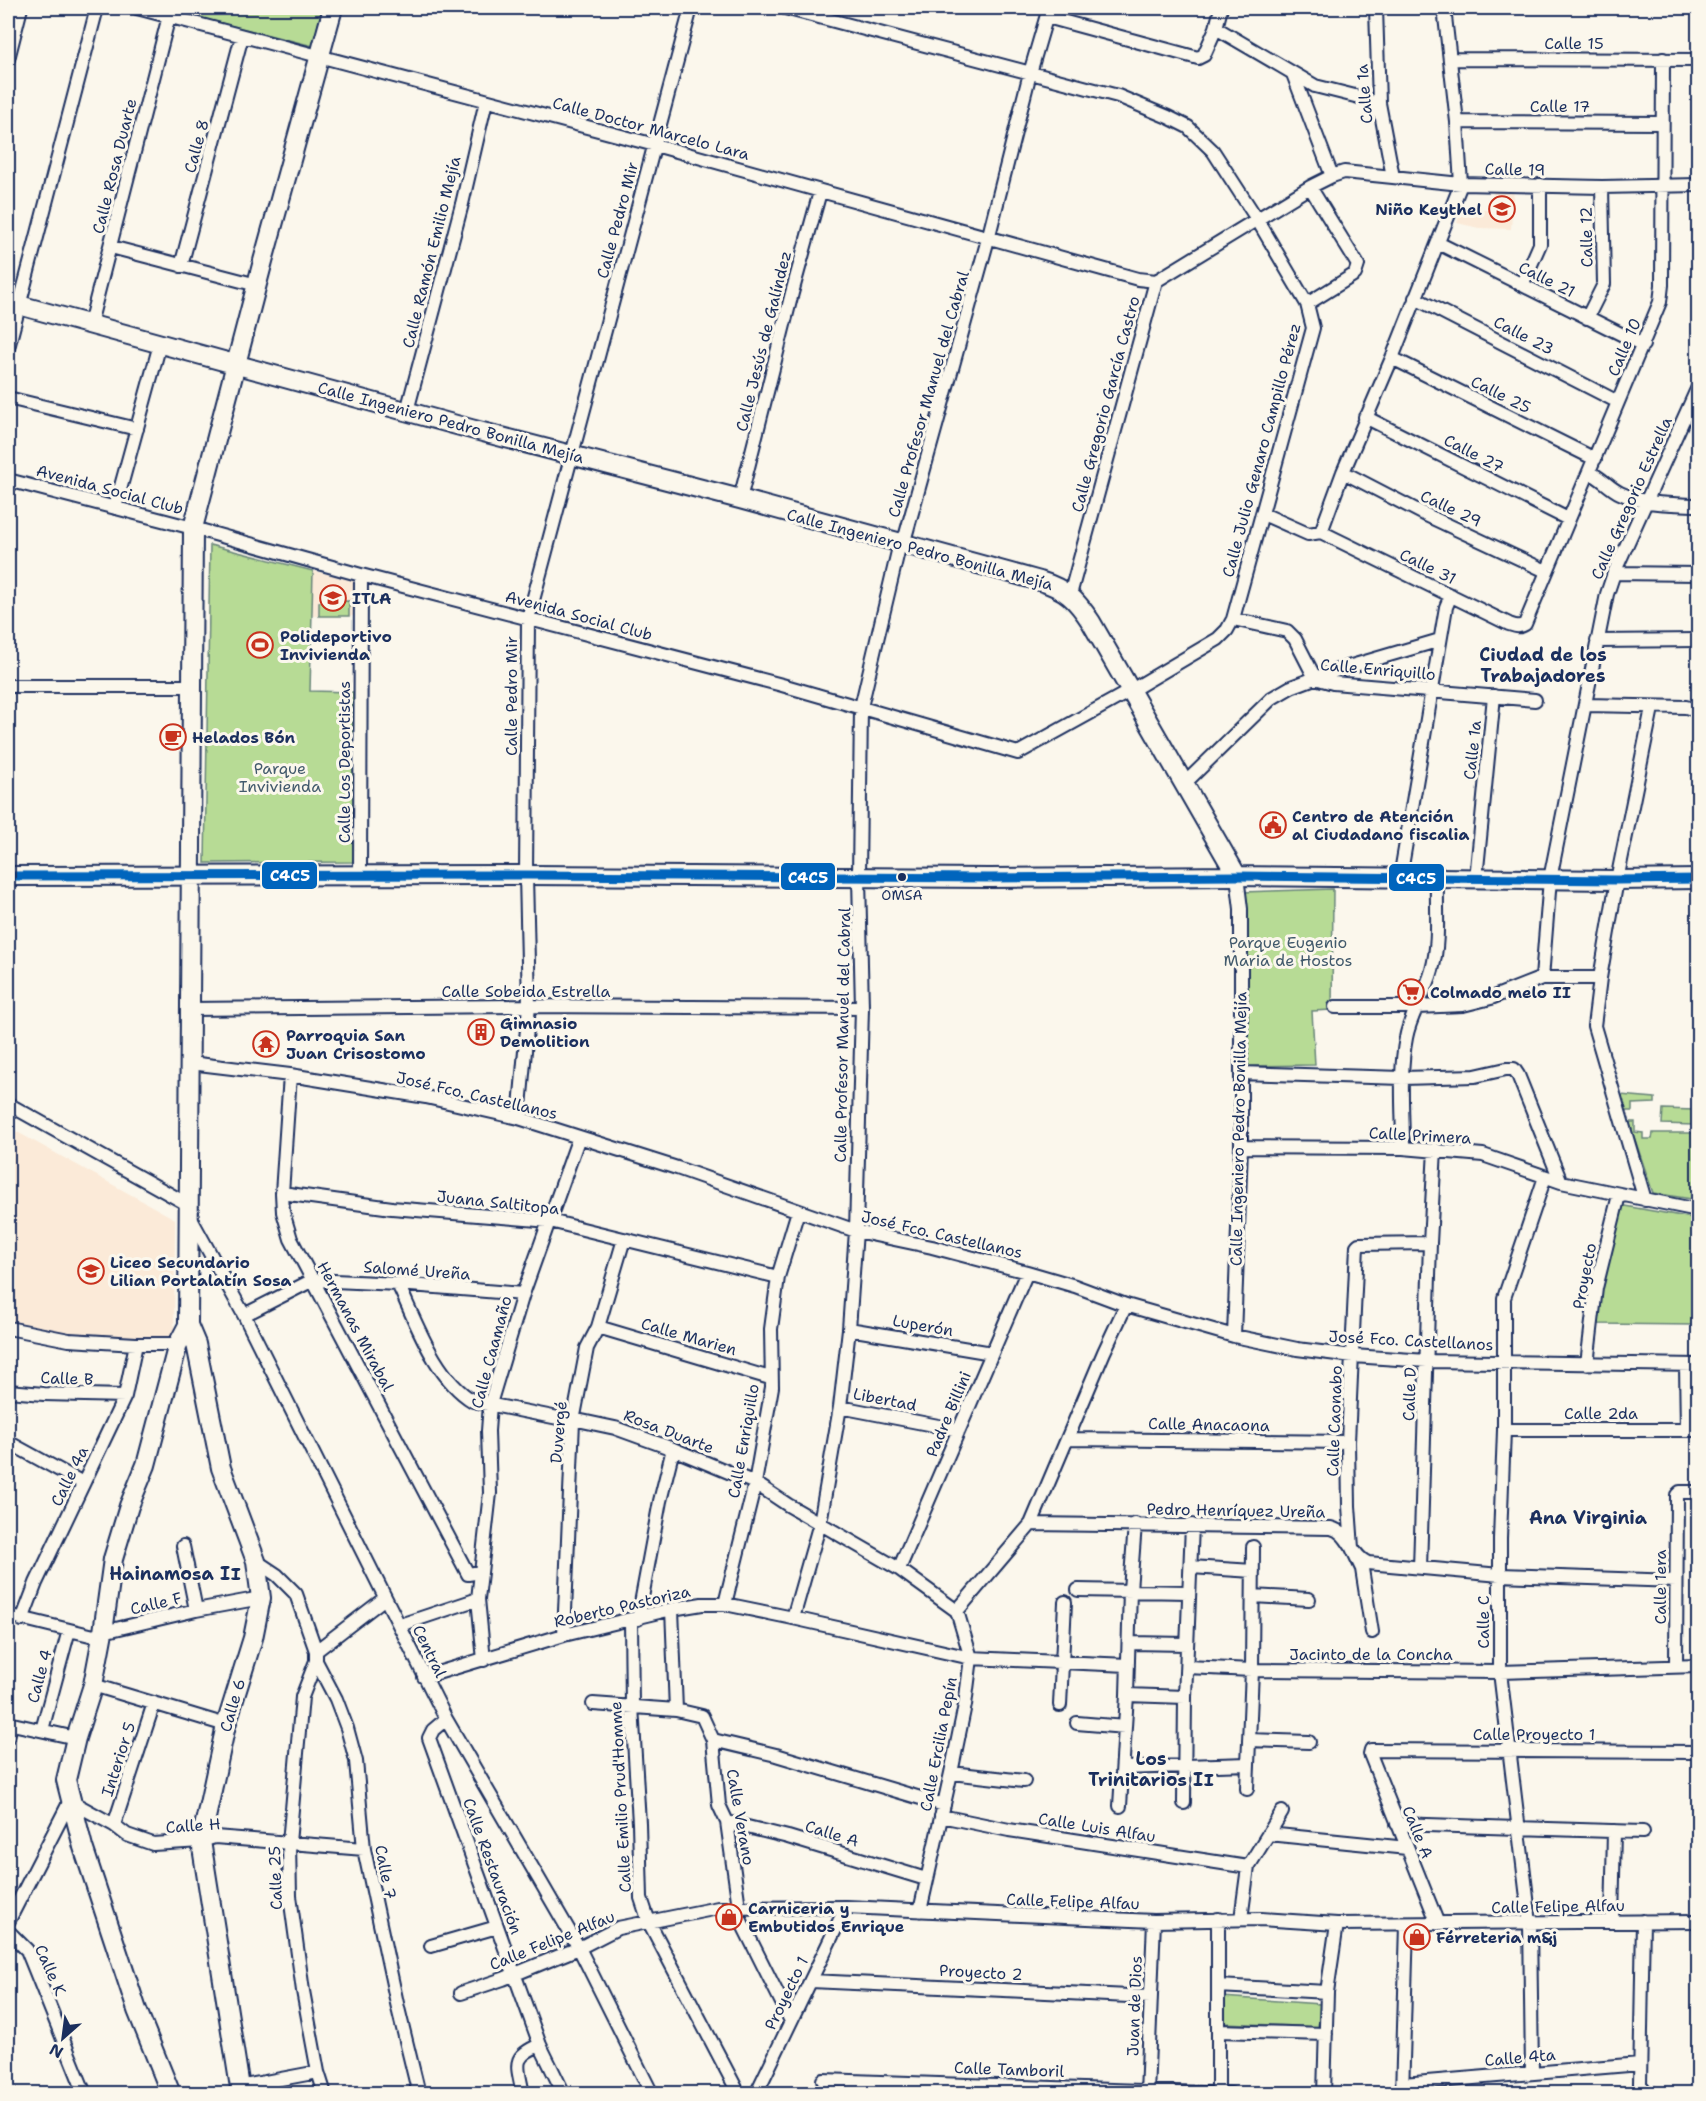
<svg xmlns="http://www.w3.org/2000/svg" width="1706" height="2101" font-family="'Shantell Sans',sans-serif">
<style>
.built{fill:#fbead8}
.green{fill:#b7db95;stroke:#69857a;stroke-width:1.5}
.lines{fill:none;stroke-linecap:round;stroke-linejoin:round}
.street-casing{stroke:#1b2f5e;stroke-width:16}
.secondary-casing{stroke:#1b2f5e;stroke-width:22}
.street{stroke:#fbf7ec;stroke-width:12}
.secondary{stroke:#fbf7ec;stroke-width:18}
.bus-1-casing{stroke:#fbf7ec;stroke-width:14}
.bus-1{stroke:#0065bd;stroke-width:9}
.bus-dot{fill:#1b2f5e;stroke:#fbf7ec;stroke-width:2}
.labels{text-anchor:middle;stroke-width:6;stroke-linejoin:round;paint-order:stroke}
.bus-label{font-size:14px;fill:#1b2f5e;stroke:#fbf7ec}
.street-label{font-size:16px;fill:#1b2f5e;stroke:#fbf7ec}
.poi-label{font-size:16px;font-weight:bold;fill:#1b2f5e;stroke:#fbf7ec;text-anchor:start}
.park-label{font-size:16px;fill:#425a6c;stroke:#fbf7ec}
.neighbourhood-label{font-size:18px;font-weight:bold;fill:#1b2f5e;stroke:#fbf7ec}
.line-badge{stroke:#fbf7ec;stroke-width:2}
.badge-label{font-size:16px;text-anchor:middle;font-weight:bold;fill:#fff}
</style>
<rect width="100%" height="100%" fill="#fbf7ec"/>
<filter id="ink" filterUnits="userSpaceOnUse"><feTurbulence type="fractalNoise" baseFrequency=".0167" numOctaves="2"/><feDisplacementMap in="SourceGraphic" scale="12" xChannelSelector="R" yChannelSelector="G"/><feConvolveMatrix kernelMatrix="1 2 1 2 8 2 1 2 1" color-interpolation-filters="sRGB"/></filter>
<g filter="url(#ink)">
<path class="built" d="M1494 186 1514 187 1511 229 1479 228 1457 223 1462 207 1492 211Z
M313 571 354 580 355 616H312Z
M10 1128 175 1219 174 1338 106 1342 8 1323V1132Z"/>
<path class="green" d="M161 8H322L313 46Z
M210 545 313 571 310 691 353 692V862L205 863Z
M349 601V616H319V602Z
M1333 889 1332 1010 1312 1011 1315 1065 1243 1066V892Z
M1620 1095 1655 1098V1103L1632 1104V1111H1625Z
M1663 1109 1694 1110V1125L1662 1124Z
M1698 1114V1200L1653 1193 1629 1122H1635V1132L1643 1133V1139H1652L1653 1133H1698Z
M1619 1205 1698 1219V1325L1596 1324 1600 1291Z
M1222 1997 1320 2004 1318 2027 1224 2023Z"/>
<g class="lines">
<g class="street-casing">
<path id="street" d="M137 8 655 145 1138 279 1156 281
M1221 8 1216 28 1315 86 1367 99 1381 116
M1376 8 1379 103 1393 177
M1047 17 1198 58 1204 55 1216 28
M8 59 21 8
M1450 59 1698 60
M1293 74 1332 176
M1457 122 1662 123
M1438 243 1643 345
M111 247 257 285
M181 266 242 36
M1522 285 1540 244V185
M1415 298 1618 402
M1307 304 1355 274 1358 265 1310 187
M1587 318 1604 284 1602 187
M90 324 169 16
M8 348 97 8
M1392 358 1595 459
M8 398 137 429
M407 411 462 204 486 101
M1365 417 1568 519
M1343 472 1424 514 1546 571
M1589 472C1601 477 1609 488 1620 493 1645 505 1672 504 1698 505
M8 480 193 528 361 575 782 685 1018 753 1130 691 1218 639 1227 630 1233 619 1313 328 1307 304 1257 219 1213 151 1188 127 1168 117 1118 96 785 8
M740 499 792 293 820 192
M115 508 160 344
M1263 514 1308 534 1321 532
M1321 532 1509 624C1515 626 1519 628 1525 624L1660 302 1662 285 1663 59
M1321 532 1343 472 1392 358 1461 184 1457 122 1444 8
M1614 573 1698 574
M1070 595 1156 281 1310 187 1332 176 1344 172 1461 184 1602 187 1698 185
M1233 619 1287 631 1295 639 1315 678
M1597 641 1698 640
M1315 678 1333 683 1535 700
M8 686H192
M1586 705 1686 707 1698 711
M1184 784 1272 698 1291 687 1331 672 1440 640
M360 876 361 575
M1400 878 1446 607 1451 595
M1476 879 1494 696
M1542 978 1550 879 1607 594 1614 573 1698 387
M1335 1007H1417L1463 1005 1491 998 1542 978H1600
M190 1009 529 1006 862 1008
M190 1063 290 1075 426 1097 519 1118 677 1168 856 1231 932 1247 1027 1272 1075 1286 1126 1305 1234 1336 1297 1349 1353 1356 1427 1361 1698 1365
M1241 1073 1403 1078 1475 1076 1506 1069H1514L1518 1075 1561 1182
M290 1075 282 1193 283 1212 291 1239 468 1574 481 1572
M8 1104 189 1205
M519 1118 529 1006 526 875 528 619 691 8
M1241 1147 1403 1148 1483 1155 1561 1182 1698 1210
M1403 1148C1403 1112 1399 1073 1406 1038 1410 1014 1426 993 1432 970 1440 941 1436 908 1437 879
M282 1193 392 1208 550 1221 778 1277
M1645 1200 1594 1026 1600 978 1617 880 1652 708
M190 1217 244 1315 446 1719 579 1948 652 2094
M398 1284C416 1322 435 1378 473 1401L573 1421H582L615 1428 673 1449 755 1483 788 1505 899 1569 957 1611
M244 1315 313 1280 398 1284 523 1294
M598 1327 770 1378
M8 1328 69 1340 136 1344H178
M849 1329 992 1353
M1234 1336 1241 1147V909L1237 876
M1587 1364 1596 1288 1619 1195
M1686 1366 1687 1430
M8 1391 44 1394 125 1396
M840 1407 959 1430
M1504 1430H1698
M1068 1439 1348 1442
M8 1442 83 1483
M1031 1524 1331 1528C1349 1532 1351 1556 1368 1563L1500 1575 1676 1581
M183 1546 196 1610
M256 1561 277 1575 296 1594 316 1651V1661L302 1697 289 1843 290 1896 303 1991 318 2072 325 2094
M1191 1567 1253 1571
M1420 1568 1430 1243 1435 1149
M899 1569 1027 1272
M1078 1590 1188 1592
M1253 1596 1309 1599
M725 1604 755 1483 772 1387 771 1329 778 1277 798 1211
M672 1609 676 1710
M8 1615 94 1636 103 1632 196 1610 261 1598
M793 1618 820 1523 840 1407 849 1329 856 1231 862 1008 859 878 861 707 900 543 906 534 988 239 1030 73 1049 8
M638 1619 660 1501 673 1449
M22 1620 36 1583 125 1396 136 1344
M631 1621 632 1706 639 1823 641 1898 649 1922 739 2094
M400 1625 478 1599
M1372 1632 1362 1569 1352 1548 1349 1506 1348 1442 1357 1246 1359 1244 1430 1243
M564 1635 573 1421 587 1348 598 1327 624 1239
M1130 1643 1187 1644
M316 1651 385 1598
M484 1660 478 1599 490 1493 488 1431 490 1404 523 1294 579 1137
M316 1661 336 1699 347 1728 356 1761 364 1849 398 2008 419 2094
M1676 1666 1677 1495 1680 1492H1698
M1187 1667 1252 1670 1500 1672 1698 1666
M424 1677 564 1635 672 1609 702 1604H725L793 1618 971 1658 1128 1665
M93 1685 226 1725
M1127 1695 1185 1697
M593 1704 676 1710 702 1716 713 1740 719 1805 727 1822 738 1900 735 1909 791 2021
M1060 1705 1065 1602
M446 1719 433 1730 429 1738 540 2045 564 2094
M8 1723 76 1738
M1077 1723 1125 1727
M42 1730 69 1630
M8 1737 11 1724
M713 1740 776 1755 944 1805
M1249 1740 1309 1742
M1123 1768 1248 1764
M951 1773 1024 1781
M1247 1789 1252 1670 1253 1547
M1184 1803 1185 1697 1192 1525
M1120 1806 1127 1695 1130 1590 1135 1524
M941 1816 1009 1830 1248 1867
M727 1822 788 1837 926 1879
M1397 1824 1643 1832
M114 1825 154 1703
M1268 1834 1407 1848
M920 1911 951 1773 965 1705 971 1658 957 1611 1031 1524 1104 1352 1126 1305
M1218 1919V2094
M1241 1919 1248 1867 1282 1812
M1643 1921 1640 2084 1646 2092 1657 2094
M8 1922 70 1801 114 1825 127 1835 153 1844 201 1841 215 1837 364 1849
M1612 1922 1614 1831
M1438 1924 1370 1754 1371 1750 1698 1752
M8 1931 27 1950 85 2094
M431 1946 497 1927
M811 1981 1150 1997
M1218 1986 1327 1992
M461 1993 503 1979 579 1948 618 1928 718 1908 846 1907 1154 1921 1261 1919 1337 1924 1698 1921
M1218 2031 1326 2034
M1532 2072 1530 1923 1500 1672V1539L1504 1430V1298L1545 1177
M823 2080 1231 2094
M1403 2084 1640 2064
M239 2087 318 2072
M8 2090V2094
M523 2094C518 2066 510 2057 540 2045
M756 2094 846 1907
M1147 2094 1154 1921
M1324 2094 1327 1992 1337 1924
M1402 2094 1407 1925"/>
</g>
<g class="secondary-casing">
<path id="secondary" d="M8 302 471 429 740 499 1040 581C1066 589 1076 599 1091 622L1237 876
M8 876 526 875 989 878 1237 876 1617 880 1698 879
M188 1325 196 1344 221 1468 256 1561 261 1598 253 1638 226 1725 201 1841 241 2094
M171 2094 137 2010 83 1847 66 1780 76 1738 93 1685 103 1632 113 1559 129 1506 146 1465 178 1344 188 1325 193 528 263 261 333 8"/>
</g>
<use href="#street" class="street"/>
<use href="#secondary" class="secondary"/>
<g class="bus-1-casing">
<path id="bus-1" d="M8 876 526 875 989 878 1237 876 1617 880 1698 879"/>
</g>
<use href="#bus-1" class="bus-1"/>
</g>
</g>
<defs>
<g id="school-ring" transform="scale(1.35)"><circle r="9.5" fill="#fbf7ec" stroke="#c8321e" stroke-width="1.5"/><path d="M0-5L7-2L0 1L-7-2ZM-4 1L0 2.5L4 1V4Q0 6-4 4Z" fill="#c8321e"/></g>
<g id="stadium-ring" transform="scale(1.35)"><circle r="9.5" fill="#fbf7ec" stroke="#c8321e" stroke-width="1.5"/><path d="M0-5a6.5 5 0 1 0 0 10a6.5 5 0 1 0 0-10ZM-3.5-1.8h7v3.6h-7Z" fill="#c8321e"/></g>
<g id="cafe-ring" transform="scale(1.35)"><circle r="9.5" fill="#fbf7ec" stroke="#c8321e" stroke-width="1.5"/><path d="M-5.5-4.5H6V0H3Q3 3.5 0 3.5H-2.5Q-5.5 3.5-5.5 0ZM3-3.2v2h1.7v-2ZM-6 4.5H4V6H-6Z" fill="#c8321e"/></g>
<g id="civic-ring" transform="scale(1.35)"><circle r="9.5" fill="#fbf7ec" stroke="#c8321e" stroke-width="1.5"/><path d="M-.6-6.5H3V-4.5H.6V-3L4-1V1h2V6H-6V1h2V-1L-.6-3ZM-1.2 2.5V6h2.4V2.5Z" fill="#c8321e"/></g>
<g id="supermarket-ring" transform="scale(1.35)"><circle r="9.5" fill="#fbf7ec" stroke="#c8321e" stroke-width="1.5"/><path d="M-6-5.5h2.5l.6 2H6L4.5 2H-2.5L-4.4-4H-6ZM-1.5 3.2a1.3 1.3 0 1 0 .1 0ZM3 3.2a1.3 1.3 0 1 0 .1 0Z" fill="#c8321e"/></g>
<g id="building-ring" transform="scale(1.35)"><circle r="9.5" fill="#fbf7ec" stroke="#c8321e" stroke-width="1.5"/><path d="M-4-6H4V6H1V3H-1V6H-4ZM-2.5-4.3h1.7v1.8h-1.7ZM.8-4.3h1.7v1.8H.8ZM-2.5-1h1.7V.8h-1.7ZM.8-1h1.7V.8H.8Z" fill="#c8321e"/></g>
<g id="temple-ring" transform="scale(1.35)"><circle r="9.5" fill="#fbf7ec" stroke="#c8321e" stroke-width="1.5"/><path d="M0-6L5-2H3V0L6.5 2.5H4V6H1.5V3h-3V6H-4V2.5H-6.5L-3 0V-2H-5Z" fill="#c8321e"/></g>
<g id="shop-ring" transform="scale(1.35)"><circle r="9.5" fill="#fbf7ec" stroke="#c8321e" stroke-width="1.5"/><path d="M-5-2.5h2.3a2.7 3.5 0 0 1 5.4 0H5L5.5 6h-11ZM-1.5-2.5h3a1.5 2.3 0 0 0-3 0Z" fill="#c8321e"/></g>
</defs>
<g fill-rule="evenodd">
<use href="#school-ring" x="1502" y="209"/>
<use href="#school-ring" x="333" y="598"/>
<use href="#stadium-ring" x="260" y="645"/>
<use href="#cafe-ring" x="173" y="737"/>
<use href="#civic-ring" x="1273" y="825"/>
<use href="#supermarket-ring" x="1411" y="992"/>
<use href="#building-ring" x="481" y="1032"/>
<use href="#temple-ring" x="266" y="1044"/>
<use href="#school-ring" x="91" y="1271"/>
<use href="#shop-ring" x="729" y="1917"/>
<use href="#shop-ring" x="1417" y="1937"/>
</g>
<circle class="bus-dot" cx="902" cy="877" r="5"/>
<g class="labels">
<g class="bus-label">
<text x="902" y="900">OMSA</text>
</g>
<g class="street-label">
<text x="1574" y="49">Calle 15</text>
<text transform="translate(1364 94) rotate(-95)" y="6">Calle 1a</text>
<text x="1560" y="112">Calle 17</text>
<text transform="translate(651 128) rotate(15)" y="6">Calle Doctor Marcelo Lara</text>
<text transform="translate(196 146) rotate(-75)" y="6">Calle 8</text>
<text transform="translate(114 166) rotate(-76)" y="6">Calle Rosa Duarte</text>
<text transform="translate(1515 169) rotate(1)" y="6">Calle 19</text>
<text transform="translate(617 220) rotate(-75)" y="6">Calle Pedro Mir</text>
<text transform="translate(1586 237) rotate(-91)" y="6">Calle 12</text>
<text transform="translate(431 252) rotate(-76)" y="6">Calle Ramón Emilio Mejía</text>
<text transform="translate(1547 279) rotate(26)" y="6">Calle 21</text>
<text transform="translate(1524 335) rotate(27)" y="6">Calle 23</text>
<text transform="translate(763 341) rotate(-76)" y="6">Calle Jesús de Galíndez</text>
<text transform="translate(1624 347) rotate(-67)" y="6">Calle 10</text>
<text transform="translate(928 394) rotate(-74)" y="6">Calle Profesor Manuel del Cabral</text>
<text transform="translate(1501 394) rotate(26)" y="6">Calle 25</text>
<text transform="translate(1105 404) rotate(-75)" y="6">Calle Gregorio García Castro</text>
<text transform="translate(451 422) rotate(15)" y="6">Calle Ingeniero Pedro Bonilla Mejía</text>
<text transform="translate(1261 450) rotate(-75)" y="6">Calle Julio Genaro Campillo Pérez</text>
<text transform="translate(1474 453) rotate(27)" y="6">Calle 27</text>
<text transform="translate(110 489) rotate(15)" y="6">Avenida Social Club</text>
<text transform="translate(1631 498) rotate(-66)" y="6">Calle Gregorio Estrella</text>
<text transform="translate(1451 508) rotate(25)" y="6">Calle 29</text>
<text transform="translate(920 549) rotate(15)" y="6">Calle Ingeniero Pedro Bonilla Mejía</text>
<text transform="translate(1428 566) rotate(26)" y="6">Calle 31</text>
<text transform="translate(579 615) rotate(15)" y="6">Avenida Social Club</text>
<text transform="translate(1378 669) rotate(5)" y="6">Calle Enriquillo</text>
<text transform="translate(511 696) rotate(-90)" y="6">Calle Pedro Mir</text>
<text transform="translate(1472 750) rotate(-84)" y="6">Calle 1a</text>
<text transform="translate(344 762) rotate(-90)" y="6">Calle Los Deportistas</text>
<text x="526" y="997">Calle Sobeida Estrella</text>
<text transform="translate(842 1035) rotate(-89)" y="6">Calle Profesor Manuel del Cabral</text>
<text transform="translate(477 1095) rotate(13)" y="6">José Fco. Castellanos</text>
<text transform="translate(1238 1129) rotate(-89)" y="6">Calle Ingeniero Pedro Bonilla Mejía</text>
<text transform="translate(1420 1135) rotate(3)" y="6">Calle Primera</text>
<text transform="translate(498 1202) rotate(6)" y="6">Juana Saltitopa</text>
<text transform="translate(942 1234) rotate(13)" y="6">José Fco. Castellanos</text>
<text transform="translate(417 1270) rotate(4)" y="6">Salomé Ureña</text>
<text transform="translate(1584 1276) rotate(-79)" y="6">Proyecto</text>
<text transform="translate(923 1325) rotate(10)" y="6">Luperón</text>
<text transform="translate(356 1326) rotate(62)" y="6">Hermanas Mirabal</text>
<text transform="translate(689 1336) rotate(16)" y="6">Calle Marien</text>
<text transform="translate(1411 1340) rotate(3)" y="6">José Fco. Castellanos</text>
<text transform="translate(491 1352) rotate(-75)" y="6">Calle Caamaño</text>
<text transform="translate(67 1378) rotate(2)" y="6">Calle B</text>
<text transform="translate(1409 1394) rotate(-88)" y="6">Calle D</text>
<text transform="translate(885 1399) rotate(11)" y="6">Libertad</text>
<text x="1601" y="1419">Calle 2da</text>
<text transform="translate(948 1414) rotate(-67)" y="6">Padre Billini</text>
<text transform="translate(1334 1421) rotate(-88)" y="6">Calle Caonabo</text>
<text transform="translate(1209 1424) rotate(1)" y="6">Calle Anacaona</text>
<text transform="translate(669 1431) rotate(21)" y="6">Rosa Duarte</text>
<text transform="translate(558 1432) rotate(-85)" y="6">Duvergé</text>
<text transform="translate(743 1441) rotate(-80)" y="6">Calle Enriquillo</text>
<text transform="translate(69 1476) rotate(-64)" y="6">Calle 4a</text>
<text transform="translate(1236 1510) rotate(1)" y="6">Pedro Henríquez Ureña</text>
<text transform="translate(1660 1587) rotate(-90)" y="6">Calle 1era</text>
<text transform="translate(156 1603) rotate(-13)" y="6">Calle F</text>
<text transform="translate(622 1606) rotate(-13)" y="6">Roberto Pastoriza</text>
<text transform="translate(1483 1622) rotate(-90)" y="6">Calle C</text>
<text transform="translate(430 1651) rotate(64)" y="6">Central</text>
<text x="1371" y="1660">Jacinto de la Concha</text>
<text transform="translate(39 1676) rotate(-75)" y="6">Calle 4</text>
<text transform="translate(232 1705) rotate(-74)" y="6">Calle 6</text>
<text x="1534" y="1740">Calle Proyecto 1</text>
<text transform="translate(938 1744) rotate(-79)" y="6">Calle Ercilia Pepín</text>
<text transform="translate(118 1759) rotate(-72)" y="6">Interior 5</text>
<text transform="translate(620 1797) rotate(-93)" y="6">Calle Emilio Prud'Homme</text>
<text transform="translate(741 1817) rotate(80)" y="6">Calle Verano</text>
<text transform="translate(193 1825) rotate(-4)" y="6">Calle H</text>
<text transform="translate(1097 1827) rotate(9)" y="6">Calle Luis Alfau</text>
<text transform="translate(1418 1832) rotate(68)" y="6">Calle A</text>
<text transform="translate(832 1833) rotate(17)" y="6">Calle A</text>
<text transform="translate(493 1866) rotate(70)" y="6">Calle Restauración</text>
<text transform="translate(386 1872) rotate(79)" y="6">Calle 7</text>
<text transform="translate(275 1878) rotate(-92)" y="6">Calle 25</text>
<text transform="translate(1073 1901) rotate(2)" y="6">Calle Felipe Alfau</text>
<text transform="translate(1558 1906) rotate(-1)" y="6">Calle Felipe Alfau</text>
<text transform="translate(552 1940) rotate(-22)" y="6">Calle Felipe Alfau</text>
<text transform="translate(51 1970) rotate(66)" y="6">Calle K</text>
<text transform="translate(981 1972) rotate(3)" y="6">Proyecto 2</text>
<text transform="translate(786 1993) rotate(-64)" y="6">Proyecto 1</text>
<text transform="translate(1134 2006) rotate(-88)" y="6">Juan de Dios</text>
<text transform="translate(1520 2057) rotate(-5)" y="6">Calle 4ta</text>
<text transform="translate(1009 2069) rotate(2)" y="6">Calle Tamboril</text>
</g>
<g class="poi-label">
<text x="1482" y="215" text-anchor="end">Niño Keythel</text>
<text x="352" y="604">ITLA</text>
<text x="280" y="642">Polideportivo<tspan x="280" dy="18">Invivienda</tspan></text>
<text x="192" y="743">Helados Bón</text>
<text x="1292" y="822">Centro de Atención<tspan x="1292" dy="18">al Ciudadano fiscalia</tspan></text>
<text x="1430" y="998">Colmado melo II</text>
<text x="500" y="1029">Gimnasio<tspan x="500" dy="18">Demolition</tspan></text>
<text x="286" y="1041">Parroquia San<tspan x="286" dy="18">Juan Crisostomo</tspan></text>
<text x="110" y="1268">Liceo Secundario<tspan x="110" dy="18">Lilian Portalatín Sosa</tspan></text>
<text x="748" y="1914">Carniceria y<tspan x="748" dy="18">Embutidos Enrique</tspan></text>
<text x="1436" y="1943">Férreteria m&amp;j</text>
</g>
<g class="park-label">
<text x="280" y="774">Parque<tspan x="280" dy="18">Invivienda</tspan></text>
<text x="1288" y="948">Parque Eugenio<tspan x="1288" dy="18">Maria de Hostos</tspan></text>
</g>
<g class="neighbourhood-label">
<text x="1543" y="661">Ciudad de los<tspan x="1543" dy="21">Trabajadores</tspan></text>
<text x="1588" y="1524">Ana Virginia</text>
<text x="175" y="1580">Hainamosa II</text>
<text x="1151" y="1765">Los<tspan x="1151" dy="21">Trinitarios II</tspan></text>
</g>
</g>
<g class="line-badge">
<rect x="261" y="861" width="57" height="29" rx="6" fill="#0065bd"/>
<rect x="780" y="862" width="56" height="29" rx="6" fill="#0065bd"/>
<rect x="1388" y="863" width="57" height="29" rx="6" fill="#0065bd"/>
</g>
<g class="badge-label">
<text x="290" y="881">C4C5</text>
<text x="808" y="883">C4C5</text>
<text x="1416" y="884">C4C5</text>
</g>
<rect width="1706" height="2101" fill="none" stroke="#fbf7ec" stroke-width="30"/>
<rect x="15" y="15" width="1676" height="2071" fill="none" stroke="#1b2f5e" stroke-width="2" filter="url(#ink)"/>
<g transform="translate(63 2038) rotate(208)" stroke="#fbf7ec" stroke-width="4.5" paint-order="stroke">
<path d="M0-4.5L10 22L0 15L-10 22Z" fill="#1b2f5e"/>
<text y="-9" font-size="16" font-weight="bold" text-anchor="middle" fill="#1b2f5e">N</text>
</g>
</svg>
